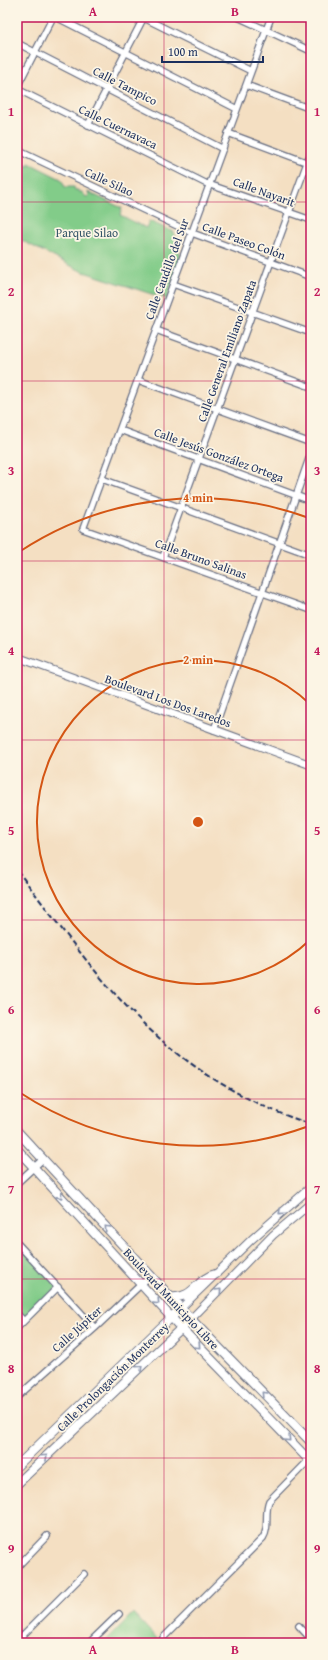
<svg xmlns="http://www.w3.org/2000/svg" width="328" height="1660" font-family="'Gentium Book Plus',serif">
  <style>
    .green { fill: #82cc89; stroke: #4e7e74 }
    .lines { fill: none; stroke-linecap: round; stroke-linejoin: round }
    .minor-casing { stroke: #676d81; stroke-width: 8 }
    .tertiary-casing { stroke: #676d81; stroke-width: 9 }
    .secondary-casing { stroke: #676d81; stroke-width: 10 }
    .minor { stroke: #fff; stroke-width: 5.5 }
    .tertiary { stroke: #fff; stroke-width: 7 }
    .secondary { stroke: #fff; stroke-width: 8 }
    .rail { stroke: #1b2f5e; stroke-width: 2; stroke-dasharray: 6 3; stroke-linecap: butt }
    .oneway { stroke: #8d97ae }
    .grid { fill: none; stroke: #c2185b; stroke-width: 1; stroke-opacity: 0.55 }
    .ring { fill: none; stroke: #d45514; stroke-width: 2 }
    .labels { text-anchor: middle; stroke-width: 3.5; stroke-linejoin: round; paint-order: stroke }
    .street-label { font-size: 12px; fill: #1b2f5e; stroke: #fcf5e5 }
    .park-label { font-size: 12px; fill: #355669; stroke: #fcf5e5 }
    .centre { fill: #d45514; stroke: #fcf5e5; stroke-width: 2 }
    .ring-label { font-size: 12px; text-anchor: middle; font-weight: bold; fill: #d45514; stroke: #fcf5e5; stroke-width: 3.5; stroke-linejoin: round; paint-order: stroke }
    .neatline { fill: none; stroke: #c2185b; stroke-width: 1.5 }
    .grid-label { font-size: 13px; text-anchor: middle; font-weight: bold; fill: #c2185b }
  </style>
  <rect width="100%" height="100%" fill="#fcf5e5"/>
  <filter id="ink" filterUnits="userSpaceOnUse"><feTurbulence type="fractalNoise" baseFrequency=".025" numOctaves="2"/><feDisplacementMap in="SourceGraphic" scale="8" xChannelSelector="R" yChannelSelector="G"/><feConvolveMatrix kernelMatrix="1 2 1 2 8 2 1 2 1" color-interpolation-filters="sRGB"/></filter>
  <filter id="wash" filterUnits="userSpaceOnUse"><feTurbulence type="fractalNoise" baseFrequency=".012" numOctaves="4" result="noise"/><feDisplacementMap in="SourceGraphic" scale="16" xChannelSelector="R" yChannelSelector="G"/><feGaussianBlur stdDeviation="0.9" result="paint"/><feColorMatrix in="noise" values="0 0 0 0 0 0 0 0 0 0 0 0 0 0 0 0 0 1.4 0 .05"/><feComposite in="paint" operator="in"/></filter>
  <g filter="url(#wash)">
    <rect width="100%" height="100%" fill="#f4dfc2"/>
    <path class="green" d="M19 160 20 163H23V165L29 166V163L61 179 65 187H74L75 190H78L79 192H82L86 197 89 196 88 192 122 208 120 215 146 228 149 221 174 232 181 257 167 299 81 271 17 238V161Z
      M17 1243 58 1287 24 1321 17 1314Z
      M133 1613 161 1643H104Z"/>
  </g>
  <g filter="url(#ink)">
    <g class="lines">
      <defs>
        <path id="minor" d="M56 17 237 109
          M142 17 251 71
          M238 17 311 51
          M271 17 83 529 311 610
          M17 43 223 149
          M246 85 311 109
          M17 87 53 17
          M17 89 205 183 311 220
          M88 125 144 17
          M228 133 311 164
          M17 150 192 233 311 277
          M173 284 311 333
          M156 330 311 387
          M138 380 311 443
          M120 430 311 501
          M102 479 311 555
          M163 557 311 152
          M214 730 311 453
          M17 1183 43 1159
          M17 1243 95 1328
          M17 1314 24 1321
          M17 1328 58 1287
          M17 1397 95 1328 151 1275
          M17 1567 47 1536
          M299 1626 311 1639
          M163 1638 263 1538C270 1527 264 1513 269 1501L309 1460
          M17 1641 84 1574
          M89 1643 119 1614"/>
        <path id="tertiary" d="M17 657 311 765
          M181 1308 252 1239 311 1187
          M191 1319 273 1235 311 1203"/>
        <path id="secondary" d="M17 1131 191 1319 311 1442
          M17 1149 181 1328 311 1462
          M171 1297C195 1299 196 1278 216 1274
          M17 1466 181 1308
          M17 1484 191 1319"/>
      </defs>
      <use href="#minor" class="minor-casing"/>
      <use href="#tertiary" class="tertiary-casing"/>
      <use href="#secondary" class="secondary-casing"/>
      <use href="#minor" class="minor"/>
      <use href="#tertiary" class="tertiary"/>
      <use href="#secondary" class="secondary"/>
      <path class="rail" d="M17 870C56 921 95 976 141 1021 187 1067 248 1105 311 1124"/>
    </g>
    <defs><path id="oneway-chevron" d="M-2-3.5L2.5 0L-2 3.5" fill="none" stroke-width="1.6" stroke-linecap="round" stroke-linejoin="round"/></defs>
    <g class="oneway">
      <use href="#oneway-chevron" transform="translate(60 1196) rotate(48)"/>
      <use href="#oneway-chevron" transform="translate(281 1212) rotate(139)"/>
      <use href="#oneway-chevron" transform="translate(107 1228) rotate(-133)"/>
      <use href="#oneway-chevron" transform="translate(219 1291) rotate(-46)"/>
      <use href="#oneway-chevron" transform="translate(157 1302) rotate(47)"/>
      <use href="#oneway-chevron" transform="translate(198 1346) rotate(46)"/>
      <use href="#oneway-chevron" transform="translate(140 1368) rotate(-43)"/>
      <use href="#oneway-chevron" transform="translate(264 1394) rotate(-134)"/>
      <use href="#oneway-chevron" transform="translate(288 1439) rotate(46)"/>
      <use href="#oneway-chevron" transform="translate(45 1457) rotate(-43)"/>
    </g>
  </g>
  <path class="grid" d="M164 17V1643M17 202H311M17 381H311M17 561H311M17 740H311M17 920H311M17 1099H311M17 1279H311M17 1458H311"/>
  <g class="ring">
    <path d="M311 939A162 162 0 1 1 311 705"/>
    <path d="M309 1126A324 324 0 0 1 19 1092M19 552A324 324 0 0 1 309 518"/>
  </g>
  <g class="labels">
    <g class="street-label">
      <text transform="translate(125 86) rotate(27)" y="4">Calle Tampico</text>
      <text transform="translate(118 127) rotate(26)" y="4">Calle Cuernavaca</text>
      <text transform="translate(109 182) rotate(25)" y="4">Calle Silao</text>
      <text transform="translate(264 192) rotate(20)" y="4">Calle Nayarit</text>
      <text transform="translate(244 241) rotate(20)" y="4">Calle Paseo Colón</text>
      <text transform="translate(167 269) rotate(-70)" y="4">Calle Caudillo del Sur</text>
      <text transform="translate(227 351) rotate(-70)" y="4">Calle General Emiliano Zapata</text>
      <text transform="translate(219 455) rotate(20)" y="4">Calle Jesús González Ortega</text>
      <text transform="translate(201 559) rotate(20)" y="4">Calle Bruno Salinas</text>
      <text transform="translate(168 701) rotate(20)" y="4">Boulevard Los Dos Laredos</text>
      <text transform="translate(171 1299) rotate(47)" y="4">Boulevard Municipio Libre</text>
      <text transform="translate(77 1329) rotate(-42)" y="4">Calle Júpiter</text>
      <text transform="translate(113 1377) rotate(-44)" y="4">Calle Prolongación Monterrey</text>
    </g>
    <g class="park-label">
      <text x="87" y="237">Parque Silao</text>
    </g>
  </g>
  <circle cx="198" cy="822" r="6" class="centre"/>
  <g class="ring-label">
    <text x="198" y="502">4 min</text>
    <text x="198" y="664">2 min</text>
  </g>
  <rect width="328" height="1660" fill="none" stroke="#fcf5e5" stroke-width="44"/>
  <path d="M162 56v6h101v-6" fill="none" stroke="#1b2f5e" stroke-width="2"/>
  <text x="168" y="56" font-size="12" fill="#1b2f5e" stroke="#fcf5e5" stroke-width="3" paint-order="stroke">100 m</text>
  <rect x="22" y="22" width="284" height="1616" class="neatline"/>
  <g class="grid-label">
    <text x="93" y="16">A</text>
    <text x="235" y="16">B</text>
    <text x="11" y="116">1</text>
    <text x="317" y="116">1</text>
    <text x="11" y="296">2</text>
    <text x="317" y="296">2</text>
    <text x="11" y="475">3</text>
    <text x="317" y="475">3</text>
    <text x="11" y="655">4</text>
    <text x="317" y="655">4</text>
    <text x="11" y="835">5</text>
    <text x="317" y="835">5</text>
    <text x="11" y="1014">6</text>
    <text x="317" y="1014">6</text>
    <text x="11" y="1194">7</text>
    <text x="317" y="1194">7</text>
    <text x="11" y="1373">8</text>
    <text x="317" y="1373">8</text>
    <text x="11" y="1553">9</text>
    <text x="317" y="1553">9</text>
    <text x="93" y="1654">A</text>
    <text x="235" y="1654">B</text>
  </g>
</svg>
